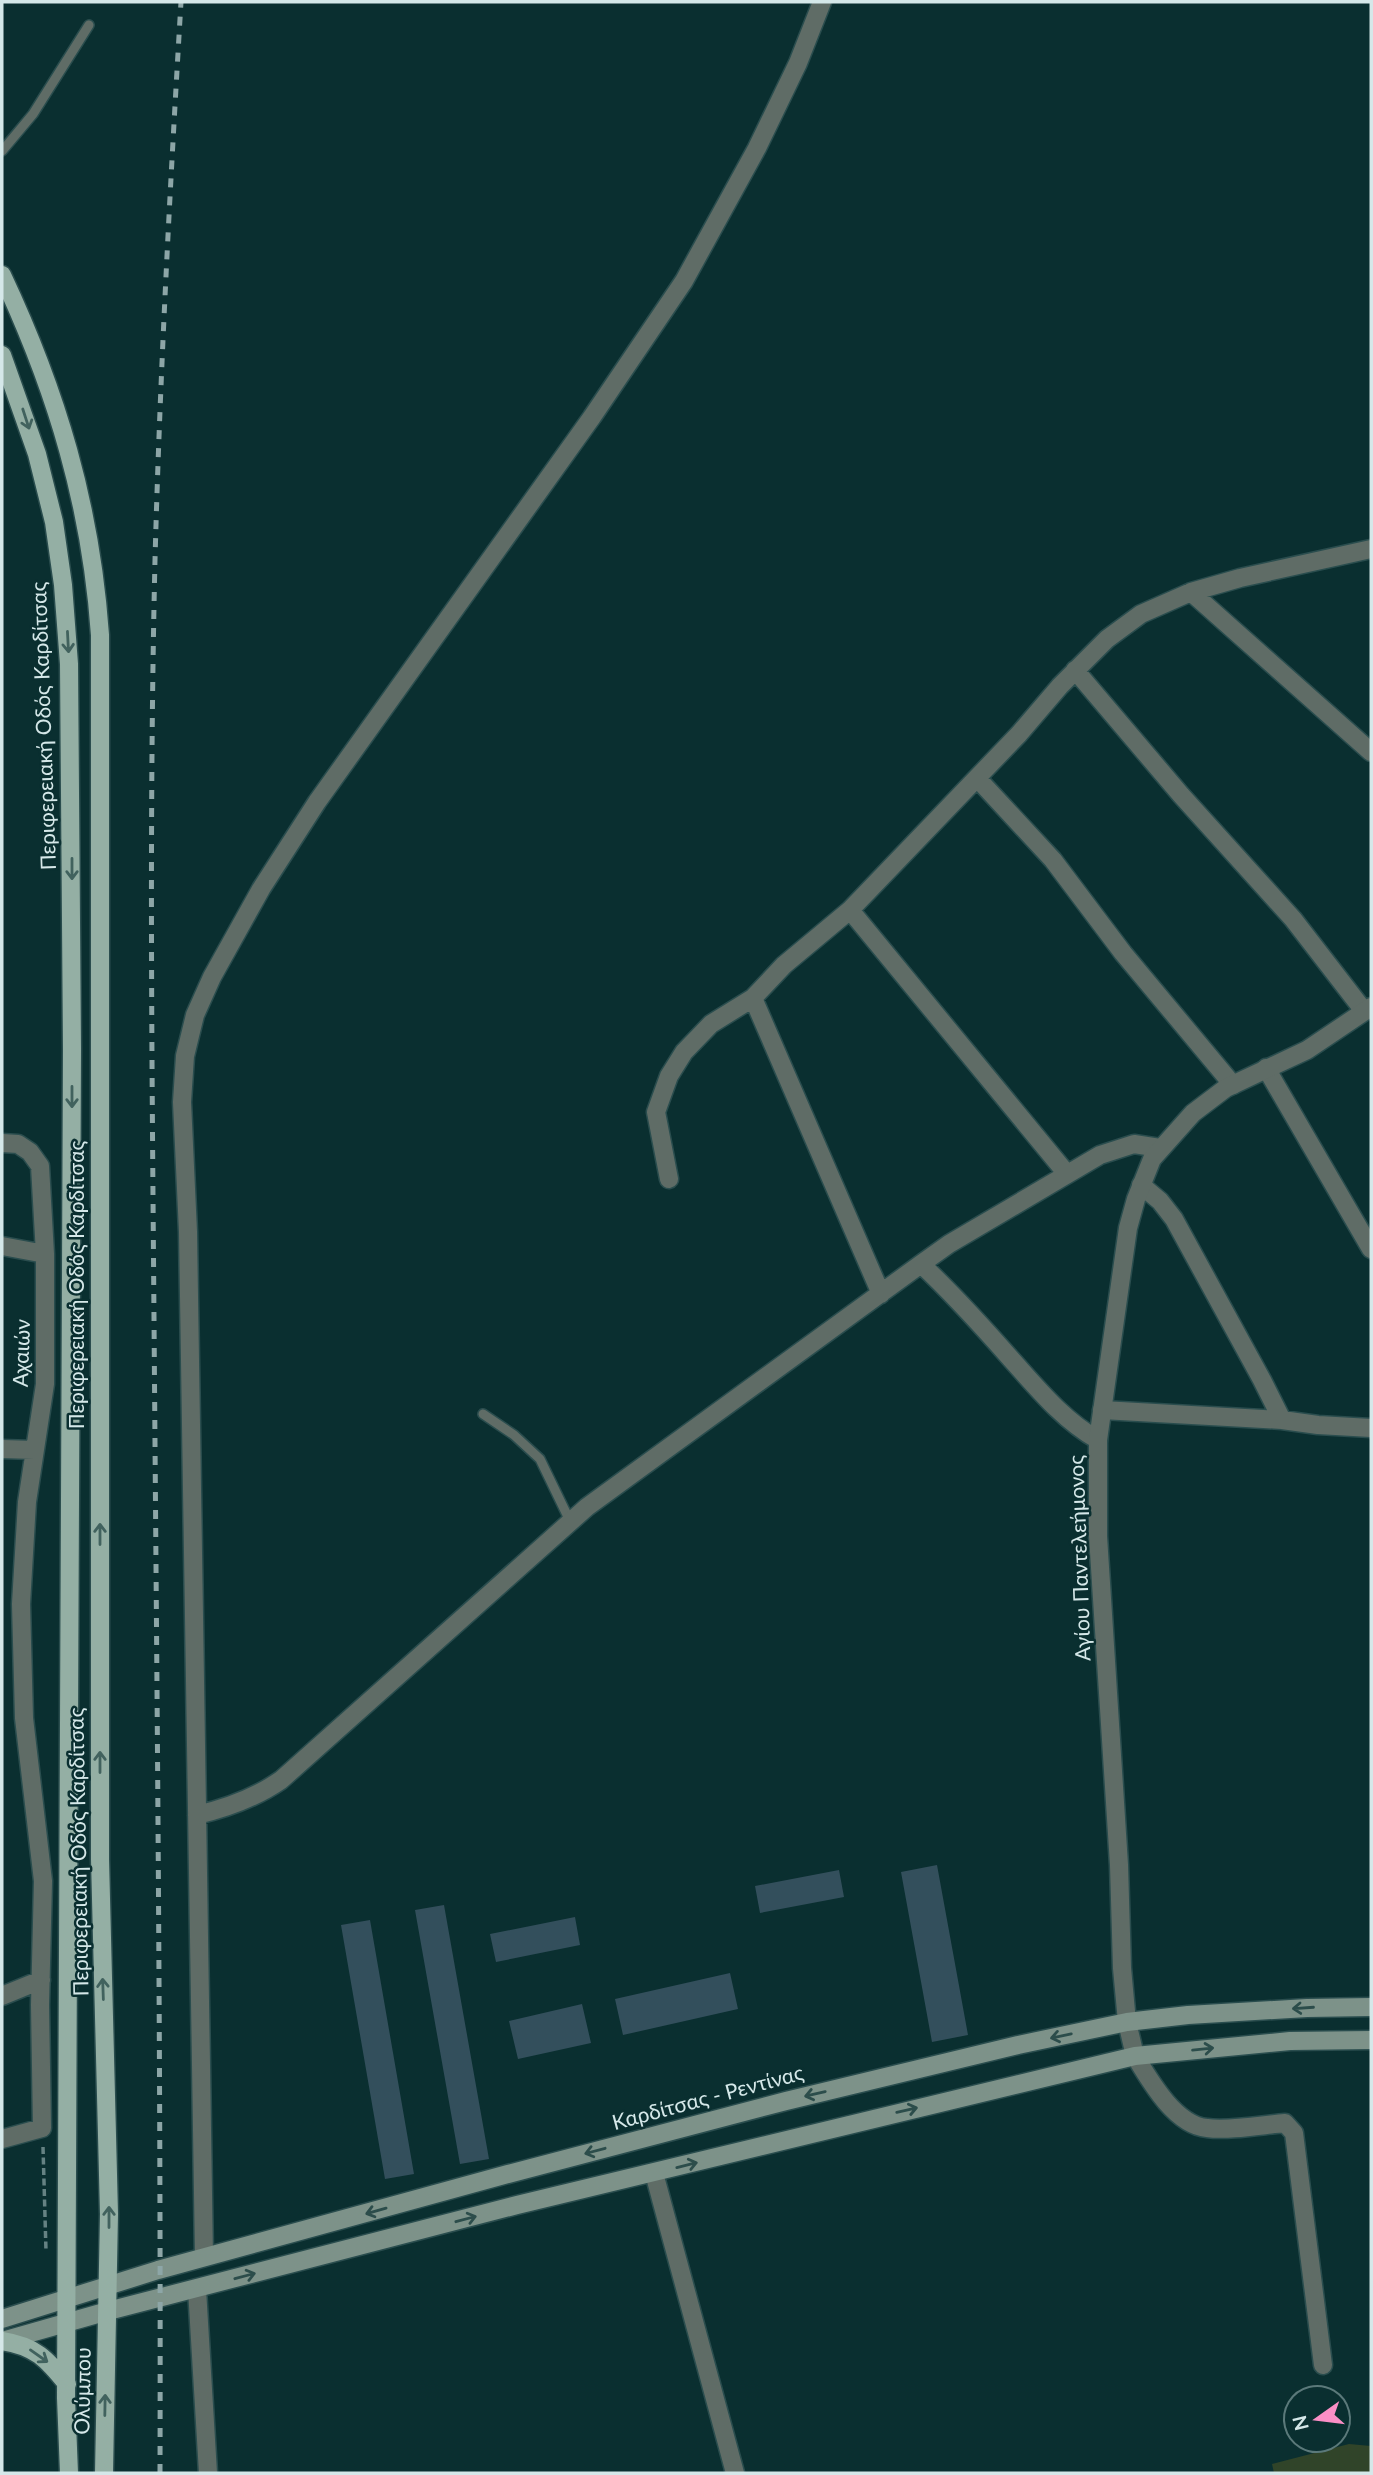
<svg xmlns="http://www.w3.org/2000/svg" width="1373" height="2475" font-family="Lato,sans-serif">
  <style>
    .green { fill: #304429 }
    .building { fill: #334f5c }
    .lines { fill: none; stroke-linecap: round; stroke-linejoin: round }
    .service-casing { stroke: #2a4d4e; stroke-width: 12 }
    .minor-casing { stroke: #2a4d4e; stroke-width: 21 }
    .tertiary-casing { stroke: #2a4d4e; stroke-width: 21 }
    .secondary-casing { stroke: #2a4d4e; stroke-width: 21 }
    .primary-casing { stroke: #2a4d4e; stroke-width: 21 }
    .path { stroke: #658283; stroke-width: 3.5; stroke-dasharray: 7 3.5; stroke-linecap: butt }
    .service { stroke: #5f6c66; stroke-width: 9 }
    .minor { stroke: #5f6c66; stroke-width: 18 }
    .tertiary { stroke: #5f6c66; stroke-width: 18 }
    .secondary { stroke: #7d9289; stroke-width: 18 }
    .primary { stroke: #94afa4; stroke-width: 18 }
    .rail { stroke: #8da6a7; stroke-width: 5; stroke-dasharray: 9 9; stroke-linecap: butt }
    .oneway { stroke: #41625e }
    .oneway2 { stroke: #2c4d4b }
    .labels { text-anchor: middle; stroke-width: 5; stroke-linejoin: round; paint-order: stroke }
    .street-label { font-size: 21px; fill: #d5e8e9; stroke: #0a2f30 }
  </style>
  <rect width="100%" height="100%" fill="#0a2f30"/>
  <path class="green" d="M1349 2444 1371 2446V2473H1274L1272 2464Z"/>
  <path class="building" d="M937 1865 968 2035 932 2042 901 1872Z
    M839 1870 844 1897 760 1913 755 1886Z
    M444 1905 489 2159 460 2164 415 1910Z
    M575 1917 580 1945 496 1962 490 1934Z
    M370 1920 414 2174 385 2179 341 1925Z
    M730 1973 738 2009 623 2035 615 1999Z
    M582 2004 591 2043 518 2059 509 2021Z"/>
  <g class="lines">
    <defs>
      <path id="service" d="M2 151 33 114 89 25
        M483 1414 514 1435 540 1459 570 1521"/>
      <path id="minor" d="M1191 592 1371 752
        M1075 670 1181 795 1293 919 1364 1011
        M977 778 1053 860 1123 953 1233 1085
        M850 910 1067 1174
        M753 998 881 1294
        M1266 1068 1371 1249
        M2 1143 18 1144 30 1152 40 1166 45 1254V1384L27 1502 21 1604 24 1718 43 1881 40 2005 42 2128 2 2139
        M669 1179 656 1112 669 1076 684 1052 711 1024 753 998 784 965 850 910 1019 734 1060 686 1107 639 1141 614 1191 592 1240 578 1371 549
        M1141 1185 1160 1201 1174 1219 1262 1380 1282 1420
        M2 1246 45 1254
        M921 1264C953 1294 982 1326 1011 1359 1038 1389 1063 1420 1098 1440
        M1102 1410 1282 1420 1318 1425 1371 1428
        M2 1449 34 1450
        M197 1815C227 1808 255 1798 281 1780L587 1507 921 1264 949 1244 1100 1155 1134 1144 1160 1148
        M2 1996 41 1980
        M1135 2056C1150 2081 1175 2125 1207 2128 1229 2131 1262 2125 1285 2123L1294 2133 1323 2365
        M654 2173 735 2473
        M204 2257 188 1232 182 1102 185 1056 195 1015 212 977 261 889 317 802 592 417 684 281 757 148 798 63 822 2
        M197 2289 208 2473"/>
      <path id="tertiary" d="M1135 2056 1127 2022 1122 1968 1119 1865 1098 1536V1440L1128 1228 1136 1199 1152 1159 1193 1113 1226 1088 1307 1050 1371 1007"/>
      <path id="secondary" d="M2 2319 158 2270 508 2174 786 2101 1018 2045 1127 2022 1188 2015 1307 2008 1371 2007
        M2 2341 108 2311 517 2205 1135 2056 1290 2041 1371 2040"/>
      <path id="primary" d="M2 275C57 392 91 506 100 635V1859L109 2214 104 2473
        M2 355 37 454 54 522 63 585 69 664 72 1050 66 2398 69 2473
        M2 2341C35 2346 47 2359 67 2384"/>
    </defs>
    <use href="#service" class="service-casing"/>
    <use href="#minor" class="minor-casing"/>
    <use href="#tertiary" class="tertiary-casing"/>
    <use href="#secondary" class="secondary-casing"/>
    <use href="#primary" class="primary-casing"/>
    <path class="path" d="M43 2147 46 2251"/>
    <use href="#service" class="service"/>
    <use href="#minor" class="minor"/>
    <use href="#tertiary" class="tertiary"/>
    <use href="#secondary" class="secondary"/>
    <use href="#primary" class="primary"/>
    <path class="rail" d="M160 2473C161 2088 157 1703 154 1318 152 1065 149 813 155 560 160 374 170 188 181 2"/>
  </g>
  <defs><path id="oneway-shaft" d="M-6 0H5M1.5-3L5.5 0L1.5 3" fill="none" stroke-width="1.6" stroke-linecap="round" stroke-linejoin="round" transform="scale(1.75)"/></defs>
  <g class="oneway">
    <use href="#oneway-shaft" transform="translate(26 419) rotate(72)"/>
    <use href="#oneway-shaft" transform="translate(68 642) rotate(87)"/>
    <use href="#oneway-shaft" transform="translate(72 869) rotate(90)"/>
    <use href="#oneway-shaft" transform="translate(72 1097) rotate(90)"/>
    <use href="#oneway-shaft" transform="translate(100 1534) rotate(-90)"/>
    <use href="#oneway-shaft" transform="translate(100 1762) rotate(-90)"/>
    <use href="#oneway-shaft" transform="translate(103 1989) rotate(-92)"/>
    <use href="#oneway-shaft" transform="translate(109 2217) rotate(-90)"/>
    <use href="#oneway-shaft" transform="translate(39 2356) rotate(35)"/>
    <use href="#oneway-shaft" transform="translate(105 2405) rotate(-89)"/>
  </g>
  <g class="oneway2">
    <use href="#oneway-shaft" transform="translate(1303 2008) rotate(176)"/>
    <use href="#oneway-shaft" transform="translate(1061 2036) rotate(168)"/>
    <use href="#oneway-shaft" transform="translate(1203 2049) rotate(-6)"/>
    <use href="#oneway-shaft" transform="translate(815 2094) rotate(167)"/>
    <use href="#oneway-shaft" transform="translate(907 2110) rotate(-13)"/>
    <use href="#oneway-shaft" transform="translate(595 2151) rotate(165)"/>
    <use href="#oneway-shaft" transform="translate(687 2165) rotate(-14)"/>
    <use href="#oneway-shaft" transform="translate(376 2211) rotate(164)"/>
    <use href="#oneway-shaft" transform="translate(466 2219) rotate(-15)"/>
    <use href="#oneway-shaft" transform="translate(245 2276) rotate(-15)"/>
  </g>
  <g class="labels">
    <g class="street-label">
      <text transform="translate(44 726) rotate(-92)" y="7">Περιφερειακή Οδός Καρδίτσας</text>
      <text transform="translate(77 1285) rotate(-90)" y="7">Περιφερειακή Οδός Καρδίτσας</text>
      <text transform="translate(22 1353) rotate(-88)" y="7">Αχαιών</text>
      <text transform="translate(1080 1558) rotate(-92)" y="7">Αγίου Παντελεήμονος</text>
      <text transform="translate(79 1852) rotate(-91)" y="7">Περιφερειακή Οδός Καρδίτσας</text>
      <text transform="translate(708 2098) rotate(-15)" y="7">Καρδίτσας - Ρεντίνας</text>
      <text transform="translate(83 2391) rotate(-89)" y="7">Ολύμπου</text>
    </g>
  </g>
  <rect width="1373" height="2475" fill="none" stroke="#d5e8e9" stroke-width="7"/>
  <g transform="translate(1317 2419) rotate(256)"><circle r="33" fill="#0a2f30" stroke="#5b797a" stroke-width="2"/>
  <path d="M0-5L12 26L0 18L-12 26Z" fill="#fb8fc6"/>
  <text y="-10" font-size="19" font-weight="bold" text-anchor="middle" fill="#d5e8e9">N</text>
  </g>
</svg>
